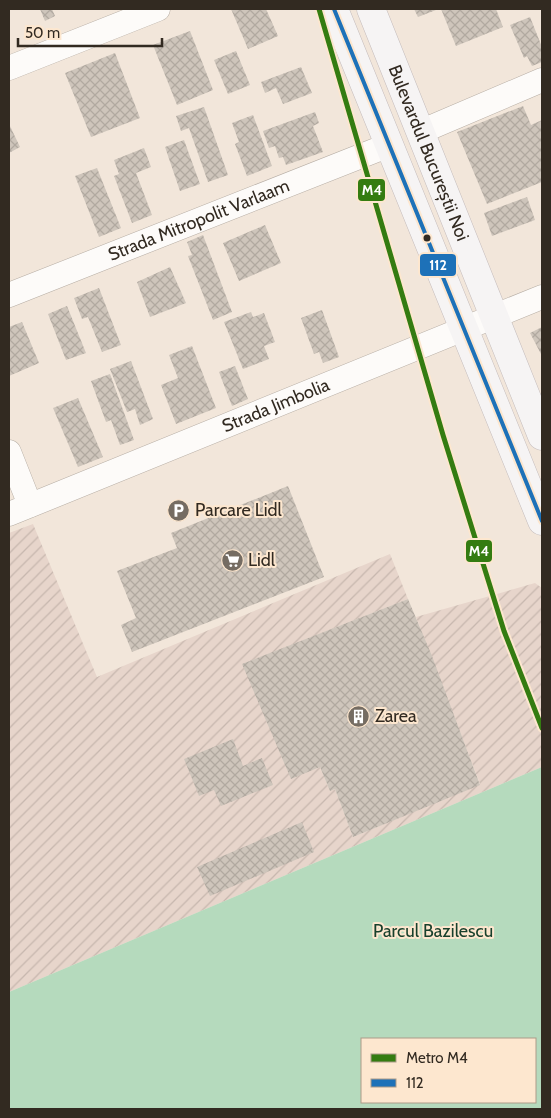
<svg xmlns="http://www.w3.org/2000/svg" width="551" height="1118" font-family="Cabin,sans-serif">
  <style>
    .industrial { fill: url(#industrial-furrows) }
    .green { fill: #b5dabd; fill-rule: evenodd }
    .building { fill: url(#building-cross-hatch) }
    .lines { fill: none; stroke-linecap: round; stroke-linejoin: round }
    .street-casing { stroke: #b6ada4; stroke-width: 25 }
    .primary-casing { stroke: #c4bcbc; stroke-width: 29 }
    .street { stroke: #fdfbf9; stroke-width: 24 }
    .primary { stroke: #f6f4f4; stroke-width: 28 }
    .bus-1-casing { stroke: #fde7cf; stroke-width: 8 }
    .bus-1 { stroke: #1d71b8; stroke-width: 4 }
    .metro-1-casing { stroke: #fde7cf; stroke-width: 9 }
    .metro-1 { stroke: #347c11; stroke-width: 5 }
    .bus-dot { fill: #322a21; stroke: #fde7cf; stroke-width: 2 }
    .labels { text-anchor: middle; stroke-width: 4; stroke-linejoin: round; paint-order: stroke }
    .street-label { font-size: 18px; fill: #322a21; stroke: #fde7cf }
    .poi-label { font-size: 18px; fill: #322a21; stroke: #fde7cf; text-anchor: start }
    .park-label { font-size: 18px; fill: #18402c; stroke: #fde7cf }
    .line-badge { stroke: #fde7cf; stroke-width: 2 }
    .badge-label { font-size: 14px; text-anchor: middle; font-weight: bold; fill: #fff }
  </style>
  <defs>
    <pattern id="industrial-furrows" width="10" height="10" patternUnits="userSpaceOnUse" patternTransform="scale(1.25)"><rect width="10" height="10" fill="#e7d5cb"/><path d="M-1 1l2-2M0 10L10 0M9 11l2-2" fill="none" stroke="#c7b7ae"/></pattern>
    <pattern id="building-cross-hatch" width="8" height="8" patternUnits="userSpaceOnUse" patternTransform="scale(1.25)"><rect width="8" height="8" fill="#cec5bb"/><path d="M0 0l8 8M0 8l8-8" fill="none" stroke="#b1a9a0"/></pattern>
  </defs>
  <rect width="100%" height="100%" fill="#f2e6da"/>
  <path class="industrial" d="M33 524 97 677 390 554 408 599 243 664 291 778 320 767 330 791 335 789 353 837 480 784 416 617 535 583 542 588V767L9 992V533Z"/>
  <path class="green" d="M542 767V1109H9V992ZM362 1039H535V1102H362Z"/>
  <path class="building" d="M40 9H52L55 16 45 21Z
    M231 9H266L278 36 248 49Z
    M414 9H435L436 10 418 17Z
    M441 9H496L503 27 456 46Z
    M530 17 542 47V62L532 66 527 56 524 58 510 25Z
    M190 31 213 90 177 105 153 45Z
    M236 51 250 85 228 94 214 60Z
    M115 53 140 118 91 137 65 73Z
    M301 67 312 93 283 104 276 88 265 93 261 82Z
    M523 106 531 125 542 120V182L487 204 457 132Z
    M204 107 228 175 208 182 189 128 181 131 176 116Z
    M315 112 319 123 313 126 323 152 286 165 283 157 279 158 275 146 269 148 263 131Z
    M253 115 272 166 247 176 235 144 239 142 232 123Z
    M9 124 20 147 9 153Z
    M184 140 200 184 180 191 165 147Z
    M144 148 151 167 136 173 152 215 132 223 114 176 119 174 114 160Z
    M97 168 121 228 99 237 75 176Z
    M527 197 535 220 492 236 484 213Z
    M265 225 281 263 239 281 223 243Z
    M203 235 232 312 213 320 188 256 192 255 187 242Z
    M170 267 186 303 150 317 137 282Z
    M99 288 121 345 102 352 88 317 82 319 74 298Z
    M67 306 86 353 66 360 48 314Z
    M322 310 339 357 323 363 319 352 314 354 301 318Z
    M251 312 253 317 264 313 275 342 264 346 269 359 243 369 224 322Z
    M22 322 39 363 9 376V327Z
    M542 327V356L530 333Z
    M192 346 216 408 176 424 161 385 178 378 169 355Z
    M131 361 153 419 140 425 135 409 127 412 110 369Z
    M235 366 248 399 232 406 219 372Z
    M110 374 134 440 120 445 111 420 106 422 91 381Z
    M78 398 103 457 78 467 53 408Z
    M288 486 324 577 132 652 121 625 136 618 117 571 177 548 171 533Z
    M408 599 432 656 480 785 353 837 335 789 330 791 320 767 291 779 242 664Z
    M233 739 243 766 262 758 273 785 221 806 214 790 199 796 184 759Z
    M302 822 314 852 210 896 197 867Z"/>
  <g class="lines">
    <defs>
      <g id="street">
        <path d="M9 68 158 9"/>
        <path d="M420 132 542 80"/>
        <path id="s1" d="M9 295 389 145"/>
        <path d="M9 452 30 505"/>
        <path id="s2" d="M9 514 542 297"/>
      </g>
      <g id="primary">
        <path d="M334 9 542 521"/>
        <path id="s3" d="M371 9 542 436"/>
      </g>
    </defs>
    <use href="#street" class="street-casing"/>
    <use href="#primary" class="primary-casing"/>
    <use href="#street" class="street"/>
    <use href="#primary" class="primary"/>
    <defs>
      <path id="bus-1" d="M334 9 542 521"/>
    </defs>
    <use href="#bus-1" class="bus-1-casing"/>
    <use href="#bus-1" class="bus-1"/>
    <defs>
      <path id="metro-1" d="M319 9 443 435 504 631 542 728"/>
    </defs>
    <use href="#metro-1" class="metro-1-casing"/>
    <use href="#metro-1" class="metro-1"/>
  </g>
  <defs>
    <symbol id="parking-disc" viewBox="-11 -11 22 22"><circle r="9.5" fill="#756c62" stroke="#fde7cf"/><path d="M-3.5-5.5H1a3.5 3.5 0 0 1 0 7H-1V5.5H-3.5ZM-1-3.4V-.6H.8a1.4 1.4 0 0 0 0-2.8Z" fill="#fff"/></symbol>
    <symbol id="supermarket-disc" viewBox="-11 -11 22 22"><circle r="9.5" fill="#756c62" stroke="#fde7cf"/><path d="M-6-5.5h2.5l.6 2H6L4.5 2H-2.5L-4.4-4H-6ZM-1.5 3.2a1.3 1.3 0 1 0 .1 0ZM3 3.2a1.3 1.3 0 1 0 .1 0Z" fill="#fff"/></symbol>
    <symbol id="building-disc" viewBox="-11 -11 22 22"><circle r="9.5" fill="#756c62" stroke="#fde7cf"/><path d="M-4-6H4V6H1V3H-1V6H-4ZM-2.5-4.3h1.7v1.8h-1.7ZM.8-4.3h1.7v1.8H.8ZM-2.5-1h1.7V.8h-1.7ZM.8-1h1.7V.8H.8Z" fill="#fff"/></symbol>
  </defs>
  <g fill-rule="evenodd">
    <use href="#parking-disc" x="166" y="498" width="25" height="25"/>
    <use href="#supermarket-disc" x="220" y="548" width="25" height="25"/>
    <use href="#building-disc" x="346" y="704" width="25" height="25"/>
  </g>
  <circle class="bus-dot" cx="427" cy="238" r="4.5"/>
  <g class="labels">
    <g class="street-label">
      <text dy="6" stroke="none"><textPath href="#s3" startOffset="155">Bulevardul Bucureștii Noi</textPath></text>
      <text dy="6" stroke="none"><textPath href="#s1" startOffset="204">Strada Mitropolit Varlaam</textPath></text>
      <text dy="6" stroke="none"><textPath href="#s2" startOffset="288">Strada Jimbolia</textPath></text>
    </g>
    <g class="poi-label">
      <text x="195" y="516">Parcare Lidl</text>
      <text x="248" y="566">Lidl</text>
      <text x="375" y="722">Zarea</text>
    </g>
    <g class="park-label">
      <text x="433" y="937">Parcul Bazilescu</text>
    </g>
  </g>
  <g class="line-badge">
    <rect x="357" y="178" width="29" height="24" rx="5" fill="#347c11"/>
    <rect x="419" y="253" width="38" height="24" rx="5" fill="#1d71b8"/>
    <rect x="465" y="539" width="28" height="24" rx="5" fill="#347c11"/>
  </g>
  <g class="badge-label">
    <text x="372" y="195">M4</text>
    <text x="438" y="270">112</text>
    <text x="479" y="556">M4</text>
  </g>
  <rect width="551" height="1118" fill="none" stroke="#322a21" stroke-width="20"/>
  <rect x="361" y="1038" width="175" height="65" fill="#fde7cf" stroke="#ac9b89"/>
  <rect x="371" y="1054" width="25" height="8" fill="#347c11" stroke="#ac9b89"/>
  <text x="406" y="1063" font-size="15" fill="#322a21">Metro M4</text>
  <rect x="371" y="1079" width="25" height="8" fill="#1d71b8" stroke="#ac9b89"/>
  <text x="406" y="1088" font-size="15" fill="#322a21">112</text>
  <path d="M18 38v8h144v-8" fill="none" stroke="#322a21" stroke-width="2.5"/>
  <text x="25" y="38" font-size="15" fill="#322a21" stroke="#fde7cf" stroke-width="4" paint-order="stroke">50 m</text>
</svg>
